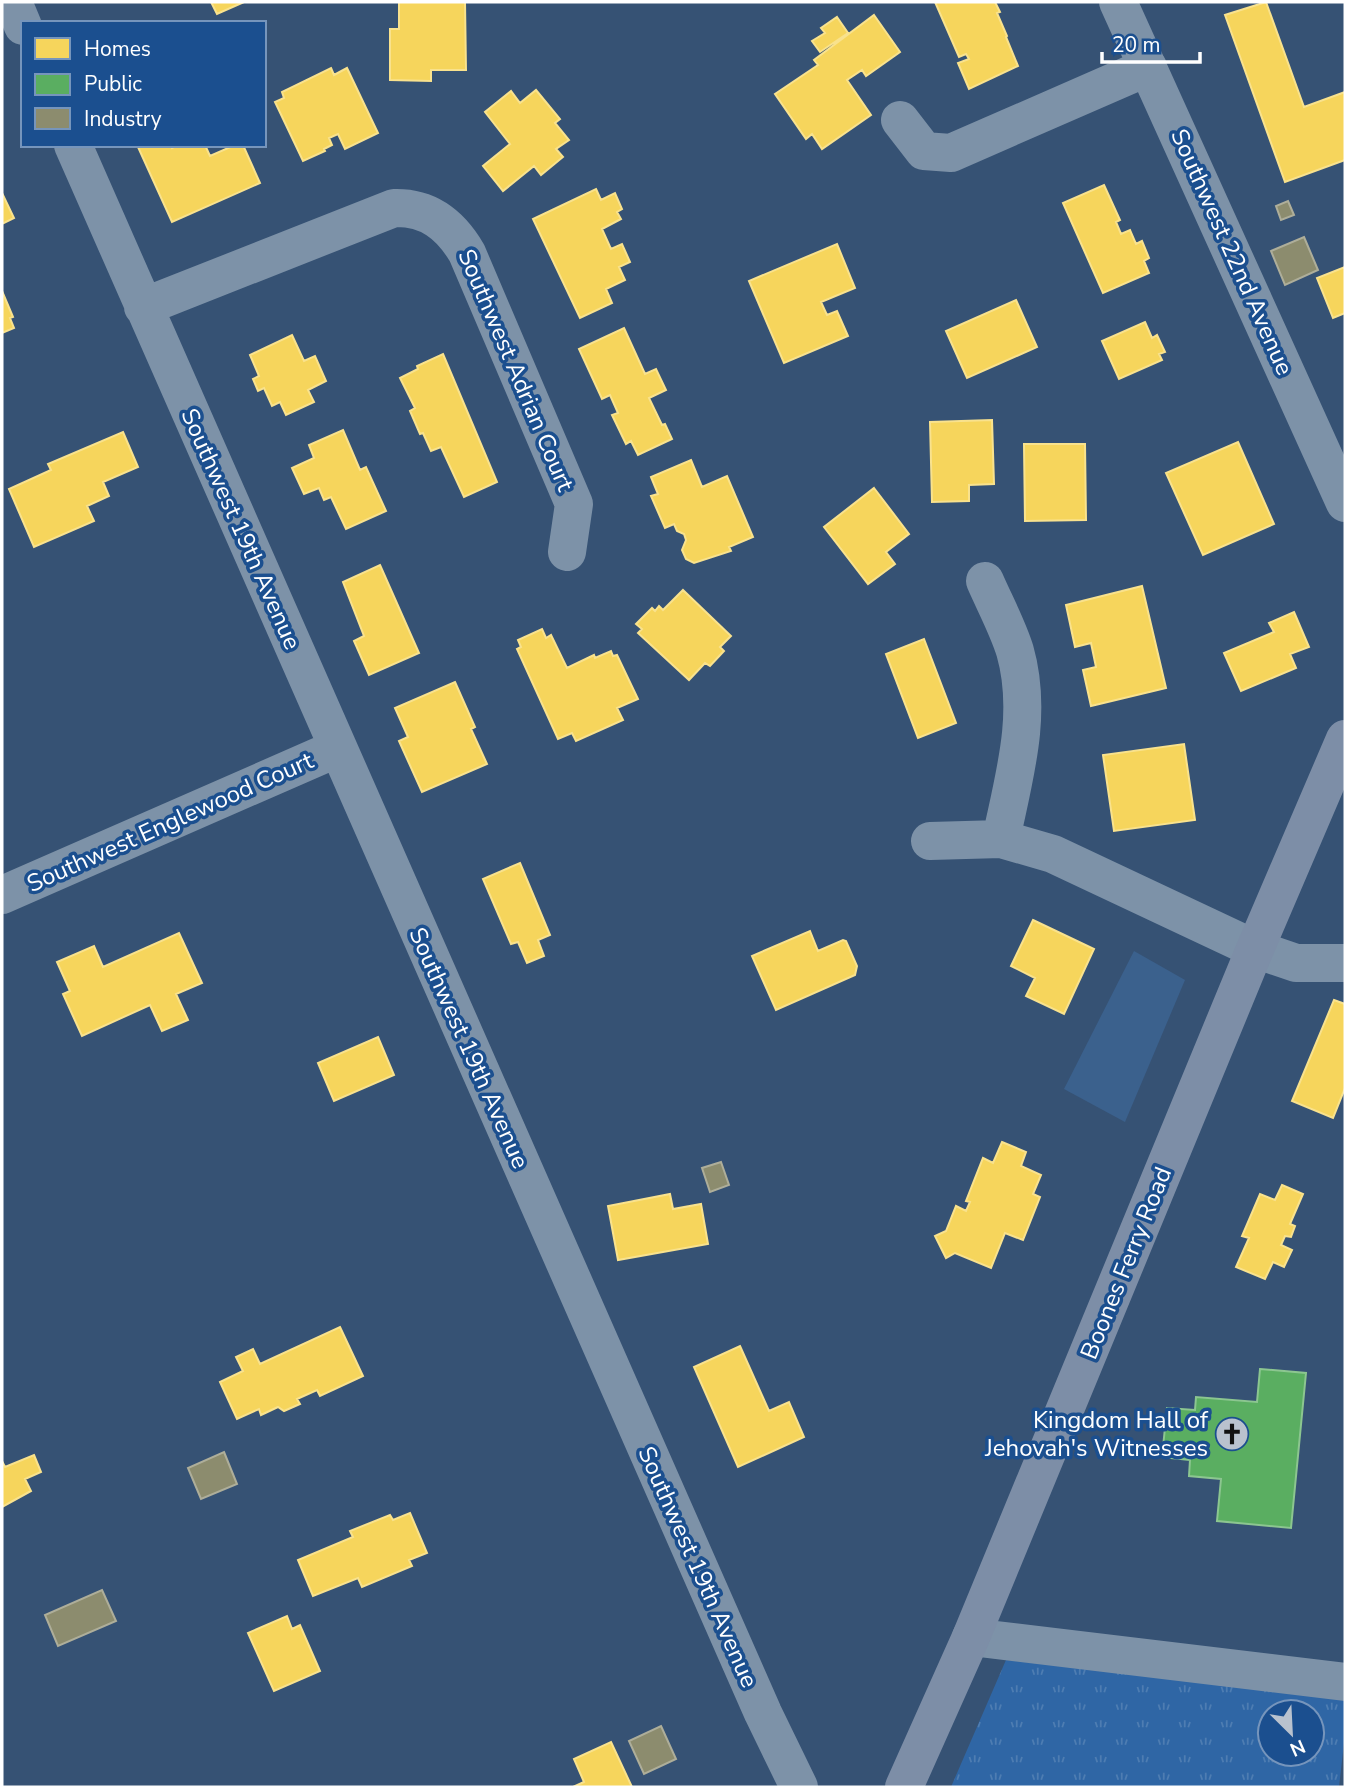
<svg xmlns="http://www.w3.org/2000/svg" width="1347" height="1789" font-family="'Nunito Sans',sans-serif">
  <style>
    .grass { fill: url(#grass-tufts); fill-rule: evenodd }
    .water { fill: #3b618d }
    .homes { fill: #f6d55c; stroke: #f9e28d; stroke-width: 2 }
    .public { fill: #5aae61; stroke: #8cc690; stroke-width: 2 }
    .industry { fill: #8c8c6e; stroke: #aeae9a; stroke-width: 2 }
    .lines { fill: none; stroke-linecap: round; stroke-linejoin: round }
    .minor { stroke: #7d92a8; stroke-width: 38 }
    .major { stroke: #7d8ea7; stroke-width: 38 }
    .labels { text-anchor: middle; stroke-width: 7; stroke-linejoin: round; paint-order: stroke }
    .street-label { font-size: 24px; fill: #fff; stroke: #1b4f8f }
    .poi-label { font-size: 24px; fill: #fff; stroke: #1b4f8f; text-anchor: end }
  </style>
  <defs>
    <pattern id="grass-tufts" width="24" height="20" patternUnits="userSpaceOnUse" patternTransform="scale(1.75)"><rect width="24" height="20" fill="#2f66a5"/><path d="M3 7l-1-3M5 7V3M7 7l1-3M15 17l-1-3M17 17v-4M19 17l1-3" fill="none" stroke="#4e7db2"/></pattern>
  </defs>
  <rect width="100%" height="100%" fill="#365274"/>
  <path class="grass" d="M1006 1660 1345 1697V1734L1339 1787H951ZM1270 1712H1312V1754H1270Z"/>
  <path class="water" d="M1134 951 1185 980 1125 1122 1064 1089Z"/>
  <path class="homes" d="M211 2H244L217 14Z
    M399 2H465L466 70H431V81L390 80V29H399Z
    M935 2H995L1000 12 997 13 1007 36 1006 37 1018 66 969 89 958 63 969 59 966 54 959 57Z
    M1266 2 1304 107 1345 92V160L1285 182 1225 15Z
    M874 15 900 52 866 76 862 70 847 80 871 115 822 149 812 134 806 139 775 94 818 65 814 60Z
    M837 17 848 33 820 52 812 41 825 33 821 28Z
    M331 68 334 75 347 68 378 133 345 149 338 134 329 138 332 145 324 149 325 151 303 161 275 102 284 98 282 92Z
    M536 90 560 119 555 123 569 140 556 149 563 157 541 175 534 166 503 191 483 166 510 144 485 112 511 91 520 103Z
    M143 145H170L172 148 179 145H205L210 156 235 145H243L260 183 172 222 138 147Z
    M1104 185 1120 220 1116 222 1121 234 1130 230 1136 244 1142 241 1149 258 1144 261 1149 273 1103 293 1063 203Z
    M596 189 601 200 615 193 622 209 617 212 621 219 602 229 611 249 622 244 630 262 619 267 625 280 606 289 612 303 580 318 533 219Z
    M2 193 14 218 2 224Z
    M837 244 855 288 821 302 827 315 837 311 848 336 784 363 749 281Z
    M1345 267V313L1333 318 1317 278Z
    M2 291 13 317 10 318 14 328 2 333Z
    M1016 300 1037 347 967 378 946 331Z
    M1145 322 1152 338 1157 335 1165 352 1159 354 1162 360 1119 379 1102 341Z
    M624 328 645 374 656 369 666 390 649 398 662 425 665 424 672 439 638 455 631 441 626 444 612 415 618 413 610 395 602 399 579 349Z
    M292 335 304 361 315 356 326 381 308 390 314 402 286 415 280 402 272 406 264 388 258 391 253 379 259 376 250 355Z
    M443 354 497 482 464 497 441 447 431 451 423 433 420 434 410 411 415 408 400 378 418 369 417 366Z
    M992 420 994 484 969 485V501L932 502 930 422Z
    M343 430 360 470 366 467 386 511 346 529 331 497 324 500 319 488 304 494 292 468 314 458 309 445Z
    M123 432 138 467 103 482 109 496 87 506 94 521 34 547 9 489 51 470 48 464Z
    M1238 442 1274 524 1203 555 1166 473Z
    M1024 444H1085L1086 520 1025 521Z
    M691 460 702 487 727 476 753 537 729 547 731 551 694 563 686 559 682 550 686 540 684 534 677 531 674 524 665 528 651 496 658 494 651 477Z
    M874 488 909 534 886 552 895 564 868 584 824 527Z
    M380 565 419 653 369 675 354 641 364 636 343 582Z
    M1142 586 1166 688 1091 706 1083 670 1096 667 1091 643 1075 647 1066 605Z
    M683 590 731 636 720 647 724 651 710 666 705 663 689 680 638 633 642 629 636 624 652 608 655 611 659 606 663 610Z
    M1294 612 1309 647 1290 654 1296 668 1241 691 1224 653 1274 632 1269 623Z
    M542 629 546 638 551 635 567 668 594 655 595 658 611 651 613 656 617 655 638 699 617 708 623 720 576 741 572 733 558 739 517 649 521 647 518 640Z
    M924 639 956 723 918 738 886 654Z
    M455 682 475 727 471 729 487 764 422 792 399 741 408 737 395 708Z
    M1184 744 1195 820 1114 831 1103 755Z
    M520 863 550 935 538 940 544 956 527 963 518 942 511 944 483 879Z
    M1033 920 1094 949 1064 1014 1026 996 1035 978 1011 966Z
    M810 931 818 951 843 940 846 941 857 966 855 975 776 1010 752 956Z
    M179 933 202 983 176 994 188 1020 162 1031 150 1005 82 1036 63 994 70 991 57 962 94 946 103 967Z
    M1334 1000 1345 1004V1088L1333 1118 1292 1101Z
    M378 1037 394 1075 334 1101 318 1063Z
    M1002 1142 1026 1152 1021 1166 1041 1175 1033 1194 1040 1197 1023 1240 1005 1233 991 1268 955 1253 946 1258 935 1236 946 1231 956 1206 966 1211 970 1202 966 1201 983 1158 993 1163Z
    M1282 1185 1303 1194 1290 1224 1295 1226 1291 1237 1285 1236 1281 1245 1292 1250 1284 1267 1273 1262 1265 1279 1236 1267 1249 1238 1242 1236 1260 1194 1275 1200Z
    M670 1194 673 1209 701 1204 708 1244 618 1260 608 1206Z
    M340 1327 363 1376 320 1396 317 1390 297 1399 300 1404 284 1411 278 1407 261 1415 259 1409 237 1419 220 1382 243 1371 236 1357 253 1349 260 1364Z
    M740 1346 769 1411 789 1402 804 1437 738 1467 694 1367Z
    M34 1455 41 1472 25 1479 31 1491 2 1507V1461L5 1467Z
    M410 1513 427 1553 409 1560 412 1566 362 1587 358 1578 313 1596 298 1560 353 1537 350 1531 390 1515 393 1520Z
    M287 1616 292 1629 300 1625 320 1671 274 1691 248 1633Z
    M611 1742 632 1787H573L584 1782 574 1759Z"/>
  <path class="public" d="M1260 1369 1306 1373 1291 1528 1217 1521 1221 1479 1189 1476 1190 1460 1162 1457 1167 1408 1195 1410 1196 1397 1257 1402Z"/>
  <path class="industry" d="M1288 201 1294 215 1281 220 1276 206Z
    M1304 237 1318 270 1285 285 1271 251Z
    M721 1162 729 1185 710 1192 702 1168Z
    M224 1452 237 1484 201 1499 188 1468Z
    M102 1590 116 1621 58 1646 45 1615Z
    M661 1726 676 1759 644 1774 629 1741Z"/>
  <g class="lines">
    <path class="minor" d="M13 2 23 26
      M1118 2 1345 503
      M900 120 924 151 951 153 1148 67
      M73 145 763 1713 799 1787
      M143 307 394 208C428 207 450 224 467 253L574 504 567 552
      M985 581C995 604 1008 628 1015 651 1033 714 1014 777 1001 839
      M930 841 1001 839 1053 854 1255 949 1296 963H1345
      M2 895 338 748
      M971 1637 1345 1682"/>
    <path class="major" d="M904 1787 971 1637 1255 949 1345 739"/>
  </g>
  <defs>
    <symbol id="church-disc" viewBox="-11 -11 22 22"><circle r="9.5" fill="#b9c2ce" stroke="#1b4f8f"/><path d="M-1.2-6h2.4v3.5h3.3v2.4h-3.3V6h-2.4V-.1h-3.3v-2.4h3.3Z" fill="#111"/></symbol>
  </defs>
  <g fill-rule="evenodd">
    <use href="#church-disc" x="1213" y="1415" width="38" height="38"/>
  </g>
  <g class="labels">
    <g class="street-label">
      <text transform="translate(1232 252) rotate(66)" y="8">Southwest 22nd Avenue</text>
      <text transform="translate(516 370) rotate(67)" y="8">Southwest Adrian Court</text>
      <text transform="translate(241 529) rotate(66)" y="8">Southwest 19th Avenue</text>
      <text transform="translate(170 822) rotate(-24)" y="8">Southwest Englewood Court</text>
      <text transform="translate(469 1048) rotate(66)" y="8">Southwest 19th Avenue</text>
      <text transform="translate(1126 1263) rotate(-68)" y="8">Boones Ferry Road</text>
      <text transform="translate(698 1567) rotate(66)" y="8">Southwest 19th Avenue</text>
    </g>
    <g class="poi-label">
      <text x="1208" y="1428">Kingdom Hall of<tspan x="1208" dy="28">Jehovah's Witnesses</tspan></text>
    </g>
  </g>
  <rect width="1347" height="1789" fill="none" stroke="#ffffff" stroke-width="7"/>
  <rect x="21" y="21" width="245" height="126" fill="#1b4f8f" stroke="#7695bc" stroke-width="2"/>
  <rect x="35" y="38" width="35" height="21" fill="#f6d55c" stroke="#7695bc" stroke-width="2"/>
  <text x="84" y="56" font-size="21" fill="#ffffff">Homes</text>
  <rect x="35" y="74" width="35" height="21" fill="#5aae61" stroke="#7695bc" stroke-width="2"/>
  <text x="84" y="91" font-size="21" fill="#ffffff">Public</text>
  <rect x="35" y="108" width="35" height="21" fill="#8c8c6e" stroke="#7695bc" stroke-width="2"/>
  <text x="84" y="126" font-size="21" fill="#ffffff">Industry</text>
  <g transform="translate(1291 1733) rotate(156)"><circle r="33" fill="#1b4f8f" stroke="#7695bc" stroke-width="2"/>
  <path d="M0-5L12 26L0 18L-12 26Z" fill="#b9c2ce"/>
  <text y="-10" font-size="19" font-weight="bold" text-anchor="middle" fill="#ffffff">N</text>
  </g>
  <path d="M1102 52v10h98v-10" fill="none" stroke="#ffffff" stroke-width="3.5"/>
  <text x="1112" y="52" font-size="21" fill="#ffffff" stroke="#1b4f8f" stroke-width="5" paint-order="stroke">20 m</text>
</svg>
